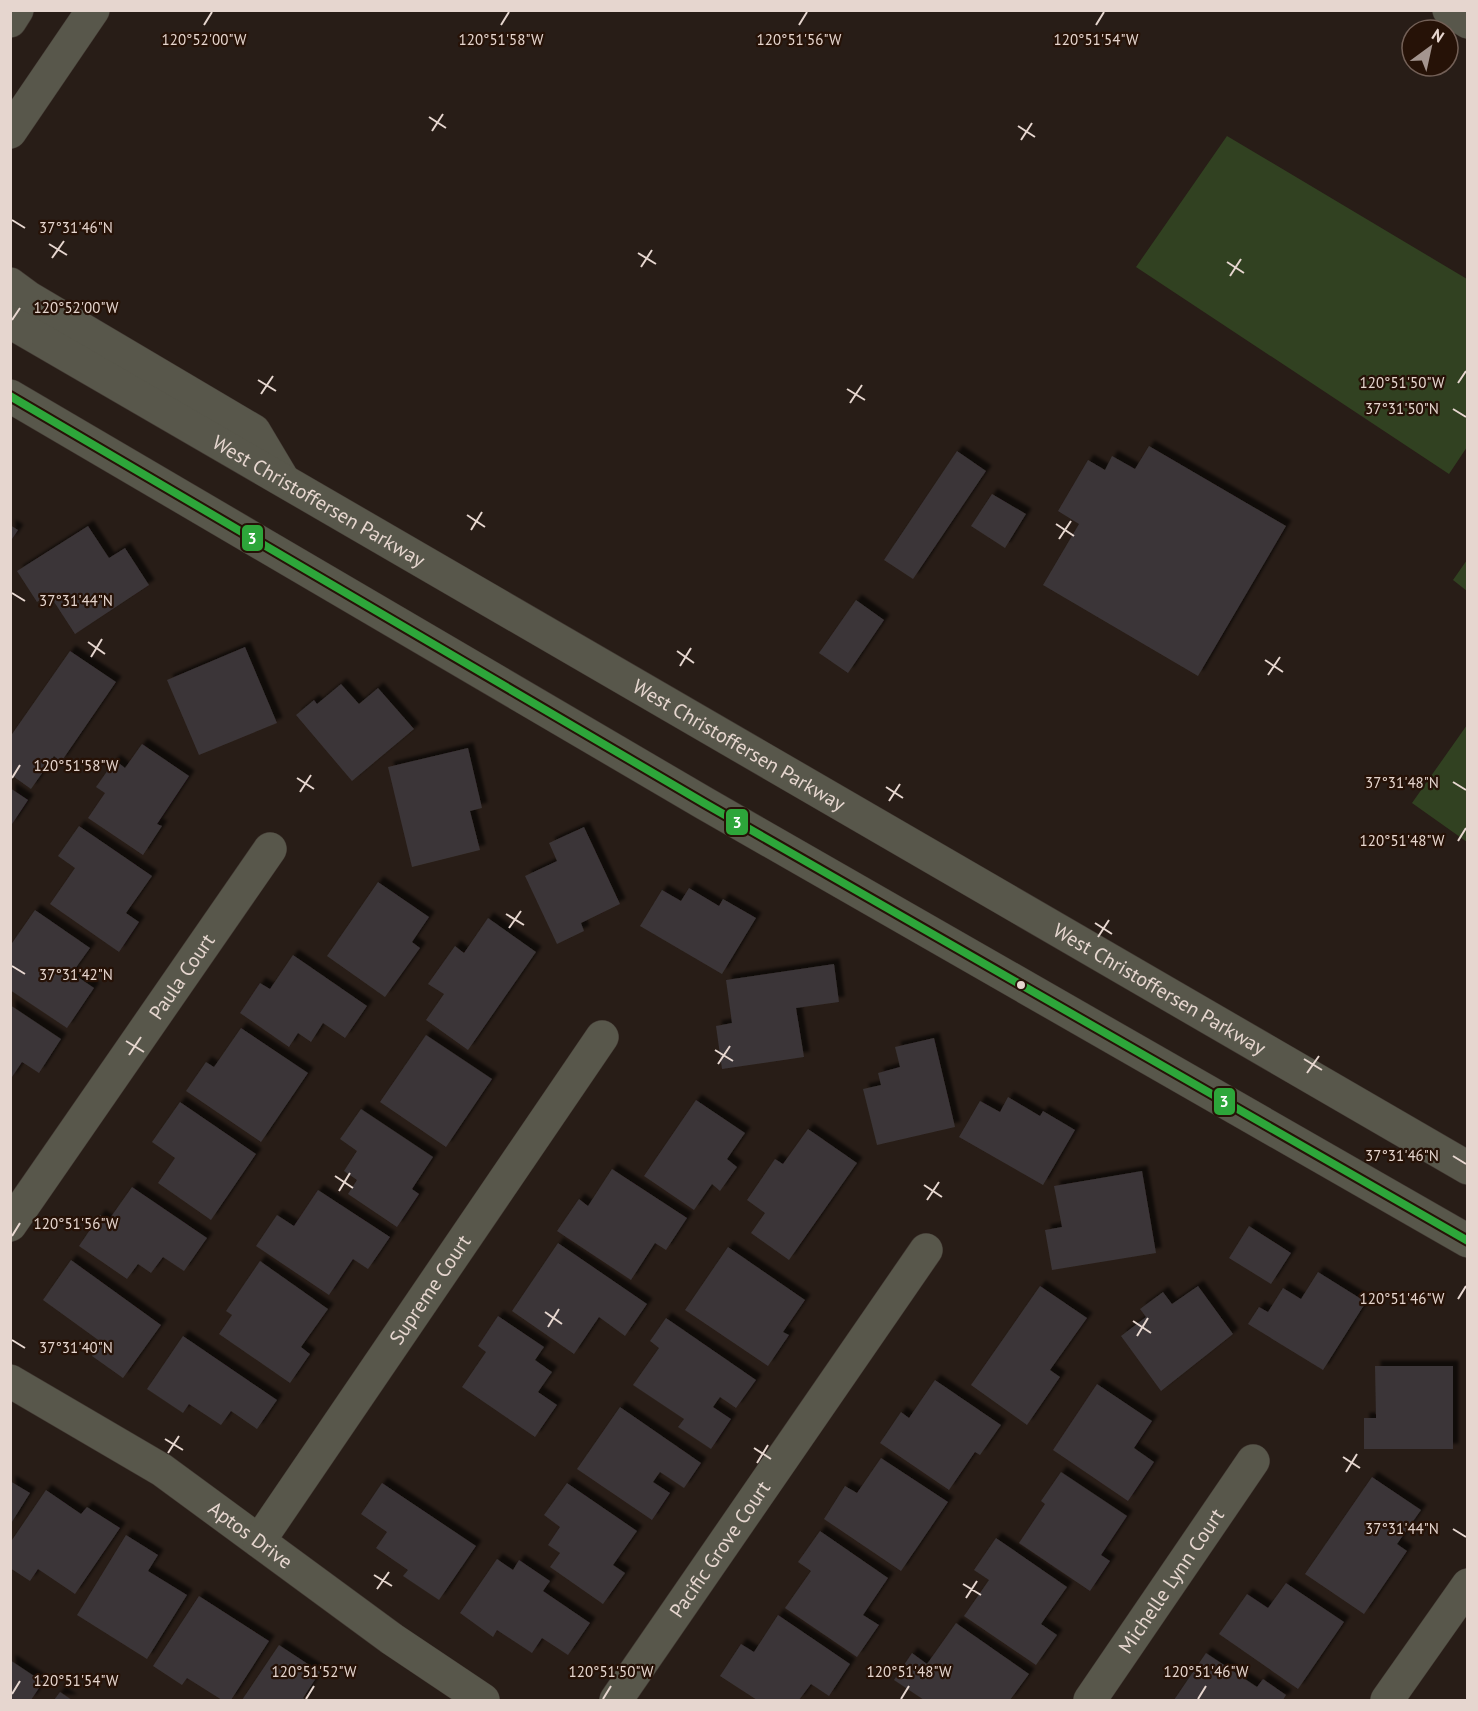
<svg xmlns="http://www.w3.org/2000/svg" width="1478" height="1711" font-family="'PT Sans',sans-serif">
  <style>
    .green { fill: #314121 }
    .building { fill: #3b3537; filter: url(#shadow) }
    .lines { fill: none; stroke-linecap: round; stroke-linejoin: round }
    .minor-casing { stroke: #413832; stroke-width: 34 }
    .minor { stroke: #58574b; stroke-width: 33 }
    .bus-1-casing { stroke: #261207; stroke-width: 12 }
    .bus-1 { stroke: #2da63a; stroke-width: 8 }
    .ticks { fill: none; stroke: #e6d6cf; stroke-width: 2 }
    .bus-dot { fill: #e6d6cf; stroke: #261207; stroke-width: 2 }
    .labels { text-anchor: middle; stroke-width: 4.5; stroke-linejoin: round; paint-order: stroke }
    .street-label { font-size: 20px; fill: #e6d6cf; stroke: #261207 }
    .ticks-label { font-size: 15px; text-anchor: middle; fill: #e6d6cf; stroke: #261207; stroke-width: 4.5; stroke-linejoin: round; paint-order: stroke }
    .line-badge { stroke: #261207; stroke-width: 2 }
    .badge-label { font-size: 16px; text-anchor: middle; font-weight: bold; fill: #fff }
  </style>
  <defs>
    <filter id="shadow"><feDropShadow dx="5.5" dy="-5.5" stdDeviation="1.5" flood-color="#0009"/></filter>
  </defs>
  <rect width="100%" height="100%" fill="#281d17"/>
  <path class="green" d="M1227 136 1467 279V447L1449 474 1136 267Z
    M1467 560V591L1453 580Z
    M1467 725V842L1412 803Z"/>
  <path class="building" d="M1149 446 1286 526 1198 676 1043 585 1079 524 1058 511 1088 460 1105 470 1112 456 1135 469Z
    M957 451 986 471 913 579 884 560Z
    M992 494 1026 514 1005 548 971 526Z
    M10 525 18 530 10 542Z
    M88 526 109 558 125 548 149 585 75 634 49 594 37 602 17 571Z
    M856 600 884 620 848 673 819 653Z
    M245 647 277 723 199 755 167 680Z
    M70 651 116 682 61 762 54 756 31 789 10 774V737Z
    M341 684 359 704 378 688 414 729 352 781 296 715 314 700 317 704Z
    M142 744 189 776 157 824 162 826 143 855 88 818 105 793 96 787 115 760 125 768Z
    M468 748 482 808 470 811 480 850 412 867 388 767Z
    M10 788 28 800 10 827Z
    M79 826 152 876 126 913 139 922 119 952 50 904 75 868 58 856Z
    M584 827 620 904 581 923 584 931 557 944 525 876 557 861 549 843Z
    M378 882 429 917 412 942 420 948 385 997 327 956Z
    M689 888 719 906 723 899 756 918 722 974 640 926 662 890 681 901Z
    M35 910 90 948 72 973 94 988 67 1028 10 990V946Z
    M488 918 536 952 468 1050 426 1020 444 994 428 984 455 946 464 953Z
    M293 955 367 1006 345 1038 323 1023 311 1042 298 1033 289 1047 240 1013 260 983 270 989Z
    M834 964 839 1002 796 1008 804 1057 722 1069 716 1026 732 1023 726 980Z
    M10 1005 61 1039 39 1073 22 1062 10 1080Z
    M241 1028 308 1073 261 1142 186 1091 206 1062 214 1067Z
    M426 1035 492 1079 446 1147 380 1102Z
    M934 1038 955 1127 877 1145 863 1089 881 1085 878 1073 900 1067 895 1047Z
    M1008 1097 1040 1116 1043 1111 1075 1130 1043 1185 959 1137 980 1101 1000 1112Z
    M696 1100 745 1133 727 1159 737 1167 720 1191 712 1184 694 1210 644 1176Z
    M180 1102 256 1154 211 1220 158 1183 175 1158 152 1142Z
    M361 1109 433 1157 412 1189 419 1194 397 1227 348 1194 357 1180 344 1171 357 1151 340 1139Z
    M808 1129 857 1163 789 1260 751 1233 765 1213 747 1200 775 1159 783 1164Z
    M612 1169 687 1218 666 1250 655 1243 631 1280 557 1231 579 1199 588 1206Z
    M1142 1171 1156 1253 1052 1270 1045 1230 1062 1227 1054 1186Z
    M132 1187 207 1238 184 1271 163 1257 151 1273 138 1264 127 1279 79 1246 100 1215 108 1221Z
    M318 1190 390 1237 368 1269 353 1259 329 1295 256 1246 277 1215 294 1226Z
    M1249 1226 1291 1253 1271 1284 1229 1258Z
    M558 1243 647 1304 625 1336 599 1317 574 1354 512 1311Z
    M728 1247 805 1300 783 1332 789 1335 768 1366 685 1310Z
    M71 1260 161 1325 123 1378 92 1356 101 1342 43 1300Z
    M260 1261 328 1309 301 1347 310 1354 290 1383 219 1334 232 1315 226 1311Z
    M1318 1272 1366 1302 1323 1370 1248 1324 1259 1307 1268 1312 1283 1288 1301 1299Z
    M1040 1286 1087 1318 1050 1370 1060 1377 1027 1425 971 1385Z
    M1198 1286 1233 1334 1161 1391 1121 1336 1146 1317 1140 1309 1163 1292 1172 1304Z
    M498 1316 544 1347 535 1360 552 1372 538 1392 557 1405 535 1437 462 1387 486 1352 478 1346Z
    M666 1318 756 1380 736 1408 720 1397 713 1407 731 1419 711 1449 678 1427 684 1419 633 1385 659 1348 650 1341Z
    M183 1336 277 1400 257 1429 231 1411 221 1425 189 1404 183 1413 147 1389Z
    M1375 1366H1453V1449H1364V1418H1376Z
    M935 1380 1001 1425 980 1455 975 1452 949 1490 880 1443 901 1412 909 1418Z
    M1097 1384 1152 1421 1134 1448 1154 1462 1128 1501 1053 1450Z
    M620 1407 701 1463 684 1488 660 1472 653 1482 670 1493 652 1520 577 1469Z
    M881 1458 948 1502 901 1571 824 1519 845 1486 857 1493Z
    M1061 1472 1127 1516 1101 1555 1110 1561 1090 1591 1019 1543 1045 1504 1041 1501Z
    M1372 1477 1421 1510 1397 1544 1407 1551 1364 1614 1305 1574Z
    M10 1481 30 1493 10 1525Z
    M382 1483 476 1546 439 1600 403 1576 408 1570 376 1548 387 1532 361 1514Z
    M567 1483 637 1531 613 1565 625 1573 603 1604 550 1567 560 1553 548 1545 560 1527 544 1515Z
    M46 1490 81 1514 87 1507 120 1528 75 1594 38 1569 30 1581 10 1568V1543Z
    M820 1531 888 1578 863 1615 879 1625 857 1657 785 1608 811 1571 798 1562Z
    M126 1535 158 1555 148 1571 187 1595 147 1659 77 1615Z
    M996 1538 1067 1587 1041 1624 1057 1635 1036 1665 964 1616 989 1580 974 1570Z
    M497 1559 513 1570 519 1560 550 1581 543 1591 590 1623 568 1655 542 1638 532 1653 497 1630 493 1637 460 1613Z
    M1286 1583 1344 1622 1298 1689 1219 1634 1247 1594 1268 1608Z
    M199 1596 269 1641 231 1700H222L187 1678 182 1685 153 1666Z
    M778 1615 850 1664 829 1696 811 1684 799 1700H757L720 1676 741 1644 754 1652Z
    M956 1623 1029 1674 1010 1700H924L894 1680 912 1653 927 1664Z
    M279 1645 320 1672 303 1698 307 1700H242Z
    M1206 1653 1257 1687 1263 1679 1286 1695 1283 1700H1174Z
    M10 1660 43 1682 31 1700H10Z
    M60 1692 72 1700H54Z"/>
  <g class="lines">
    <defs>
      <g id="minor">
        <path d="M1449 10 1468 22"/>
        <path d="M10 21 17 10"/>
        <path d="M10 132 93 10"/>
        <path d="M10 284 29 298 254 431 282 478"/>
        <path id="s1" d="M10 322 1468 1168"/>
        <path d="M10 396 704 803 1468 1241"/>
        <path id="s2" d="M10 1225 270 849"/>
        <path id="s3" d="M10 1381 162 1470 392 1639 483 1700"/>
        <path id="s4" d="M259 1541 602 1037"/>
        <path id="s5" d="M616 1700 926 1250"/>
        <path id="s6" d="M1090 1700 1253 1461"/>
        <path d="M1387 1700 1468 1585"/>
      </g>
    </defs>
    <use href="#minor" class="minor-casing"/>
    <use href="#minor" class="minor"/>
    <defs>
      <path id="bus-1" d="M10 396 704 803 1468 1241"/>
    </defs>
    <use href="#bus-1" class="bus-1-casing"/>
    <use href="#bus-1" class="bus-1"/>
  </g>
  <path class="ticks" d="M204 25 212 12M501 25 509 12M799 25 807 12M1096 25 1104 12M429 117 446 128M1018 126 1035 137M432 131 443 114M1021 140 1032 123M12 220 25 228M49 244 67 255M638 253 656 264M52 258 64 241M1227 262 1244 273M641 267 652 250M1230 276 1241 259M12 320 20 308M258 380 276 391M1458 383 1466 371M847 389 865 400M261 394 273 376M850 403 862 385M1453 409 1466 417M467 515 485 527M1056 524 1074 536M471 530 482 512M1059 539 1071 521M12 593 25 601M88 642 105 654M677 651 694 663M91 657 102 639M1265 660 1283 672M680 666 691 648M1268 675 1280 657M12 778 20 765M297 778 314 789M1453 782 1466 790M886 787 903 798M300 792 311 775M889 801 900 784M1458 841 1466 828M506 914 524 925M1095 923 1112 934M509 928 521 911M1098 937 1109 920M12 966 25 974M126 1041 144 1052M715 1050 733 1061M129 1055 141 1037M1304 1059 1322 1070M718 1064 730 1046M1307 1073 1319 1056M1453 1156 1466 1164M335 1176 353 1188M924 1185 942 1197M339 1191 350 1173M927 1200 939 1182M12 1236 20 1223M1458 1299 1466 1286M545 1312 562 1324M1133 1321 1151 1333M548 1327 559 1309M1137 1336 1148 1318M12 1340 25 1348M165 1439 183 1450M754 1448 771 1459M168 1453 179 1436M1343 1457 1360 1468M757 1463 768 1445M1346 1472 1357 1454M1453 1529 1466 1537M374 1575 392 1586M963 1584 981 1595M377 1589 389 1572M966 1598 977 1581M12 1694 20 1681M306 1699 314 1686M603 1699 611 1686M901 1699 909 1686M1198 1699 1206 1686"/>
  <circle class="bus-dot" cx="1021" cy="985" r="5"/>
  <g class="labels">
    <g class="street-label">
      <text dy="7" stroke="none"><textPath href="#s1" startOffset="357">West Christoffersen Parkway</textPath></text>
      <text dy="7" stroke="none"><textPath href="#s1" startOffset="843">West Christoffersen Parkway</textPath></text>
      <text dy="7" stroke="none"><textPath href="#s2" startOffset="302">Paula Court</textPath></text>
      <text dy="7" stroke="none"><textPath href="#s1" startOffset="1329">West Christoffersen Parkway</textPath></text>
      <text dy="7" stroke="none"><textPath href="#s4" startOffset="304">Supreme Court</textPath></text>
      <text dy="7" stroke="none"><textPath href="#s3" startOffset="286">Aptos Drive</textPath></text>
      <text dy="7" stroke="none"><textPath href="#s5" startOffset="183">Pacific Grove Court</textPath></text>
      <text dy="7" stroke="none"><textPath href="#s6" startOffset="144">Michelle Lynn Court</textPath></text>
    </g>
  </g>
  <g class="ticks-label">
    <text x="204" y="45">120°52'00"W</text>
    <text x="799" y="45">120°51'56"W</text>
    <text x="501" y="45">120°51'58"W</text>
    <text x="1096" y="45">120°51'54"W</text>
    <text x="76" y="233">37°31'46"N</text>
    <text x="76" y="313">120°52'00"W</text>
    <text x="1402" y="388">120°51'50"W</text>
    <text x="1402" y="414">37°31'50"N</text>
    <text x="76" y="606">37°31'44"N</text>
    <text x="76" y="771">120°51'58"W</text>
    <text x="1402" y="788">37°31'48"N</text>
    <text x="1402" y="846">120°51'48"W</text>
    <text x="76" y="980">37°31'42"N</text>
    <text x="1402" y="1161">37°31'46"N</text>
    <text x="76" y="1229">120°51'56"W</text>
    <text x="1402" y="1304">120°51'46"W</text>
    <text x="76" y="1353">37°31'40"N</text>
    <text x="1402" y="1534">37°31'44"N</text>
    <text x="314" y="1677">120°51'52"W</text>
    <text x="611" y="1677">120°51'50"W</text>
    <text x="909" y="1677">120°51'48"W</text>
    <text x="1206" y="1677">120°51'46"W</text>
    <text x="76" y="1686">120°51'54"W</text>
  </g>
  <g class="line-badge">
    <rect x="241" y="524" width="23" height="28" rx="6" fill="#2da63a"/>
    <rect x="725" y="808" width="24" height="28" rx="6" fill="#2da63a"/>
    <rect x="1213" y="1087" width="23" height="29" rx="6" fill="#2da63a"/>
  </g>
  <g class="badge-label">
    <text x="252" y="544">3</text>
    <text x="737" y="828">3</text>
    <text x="1224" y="1107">3</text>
  </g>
  <rect width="1478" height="1711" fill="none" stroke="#e6d6cf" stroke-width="24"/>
  <g transform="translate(1430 48) rotate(33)"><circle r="28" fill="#261207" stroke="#736057" stroke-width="1.5"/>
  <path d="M0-4.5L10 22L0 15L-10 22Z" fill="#a4958f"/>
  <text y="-9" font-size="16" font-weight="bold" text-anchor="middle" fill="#e6d6cf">N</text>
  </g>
</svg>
